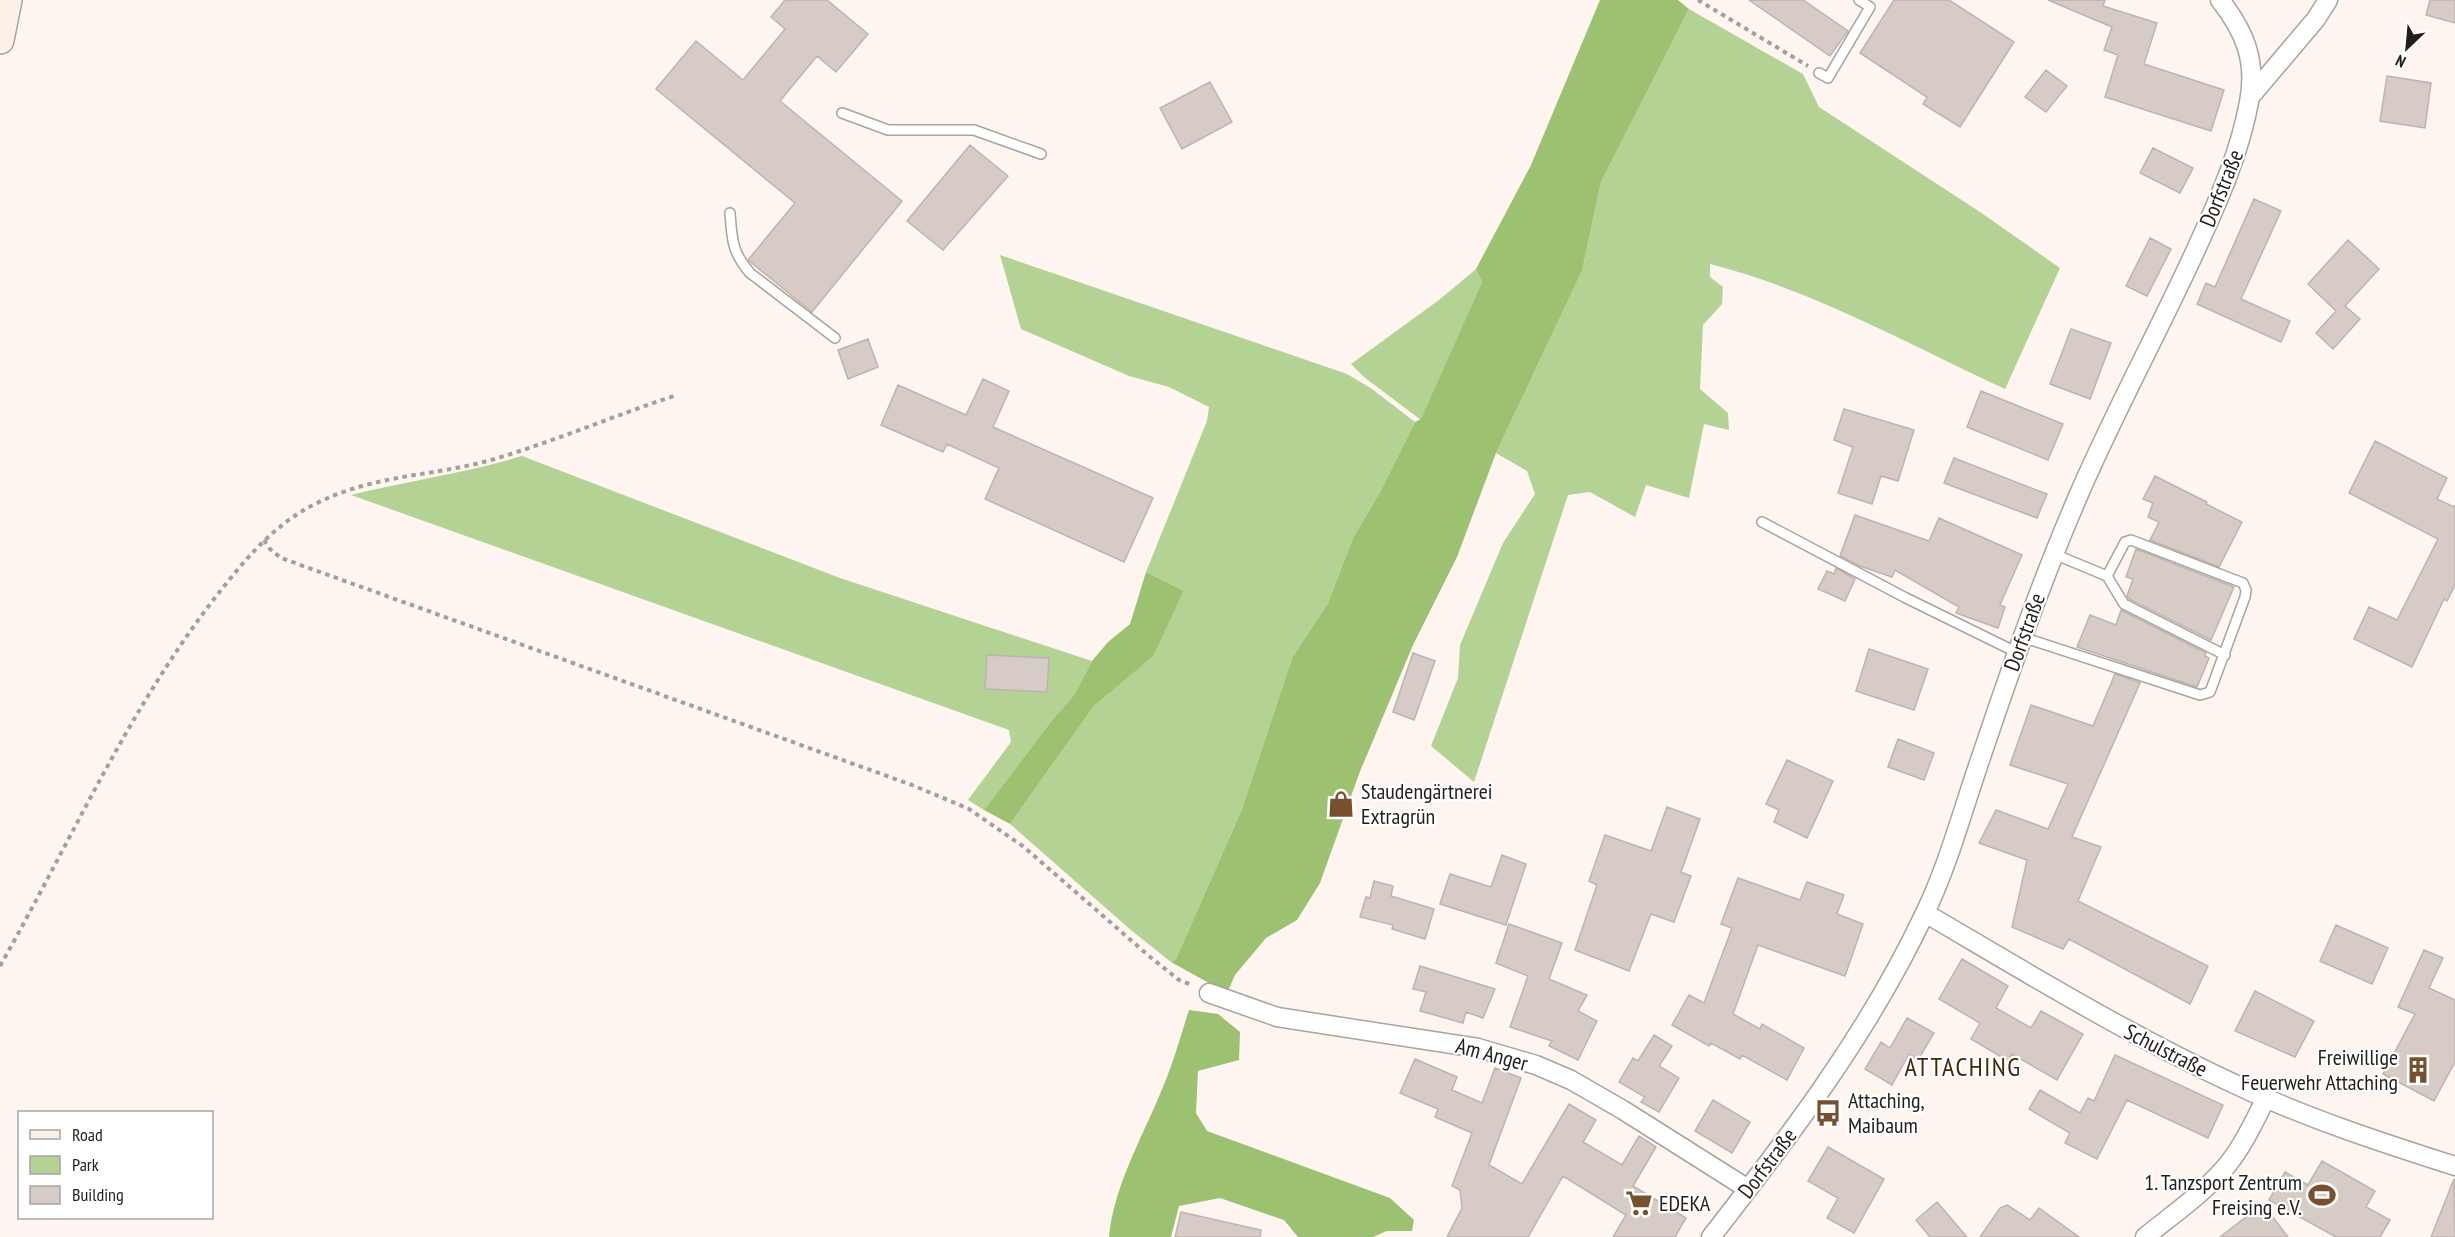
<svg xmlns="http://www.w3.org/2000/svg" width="2455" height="1237" font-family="'PT Sans Narrow',sans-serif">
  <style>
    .green { fill: #b4d293; fill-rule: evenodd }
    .forest { fill: #9cc271 }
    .building { fill: #d7cbc6; stroke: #bfb3ae; stroke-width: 1.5 }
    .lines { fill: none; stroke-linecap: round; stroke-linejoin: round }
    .lane-casing { stroke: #ada29d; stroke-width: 12 }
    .street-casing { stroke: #ada29d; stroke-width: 21 }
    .secondary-casing { stroke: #ada29d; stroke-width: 30 }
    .path { stroke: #a69e9b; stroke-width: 4; stroke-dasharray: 4.5 4.5; stroke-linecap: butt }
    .lane { stroke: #fff; stroke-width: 9 }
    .street { stroke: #fff; stroke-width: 18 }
    .secondary { stroke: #fbf1e6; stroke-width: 27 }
    .labels { text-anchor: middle; stroke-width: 4.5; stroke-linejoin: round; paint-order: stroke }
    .street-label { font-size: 22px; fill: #221e1c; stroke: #fff }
    .poi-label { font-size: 22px; fill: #221e1c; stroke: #fff; text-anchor: start }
    .quarter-label { font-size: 26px; letter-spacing: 1.5px; fill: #44280a; stroke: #fff }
  </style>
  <rect width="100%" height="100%" fill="#fef4f0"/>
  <path class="green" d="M1689 9 1803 74 1819 107 1980 212 2060 268 2005 389C1910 345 1811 289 1710 264V277L1723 287 1722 304 1703 325 1700 389 1728 413 1729 430 1704 424 1689 498 1646 485 1635 517 1590 492 1568 495 1474 782 1431 746 1458 678 1460 645 1503 543 1535 494 1527 471 1496 453 1582 271 1601 182Z
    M1000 255 1347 374 1372 389 1415 422 1379 494 1353 538 1328 603 1292 658 1242 809 1176 959 1171 962 1132 931 1010 824 1094 706 1153 655 1184 591 1146 572 1207 421 1209 407 1169 387 1129 376 1021 329Z
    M1476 269 1482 282 1421 420 1364 377 1351 364 1439 300Z
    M522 456 840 578 1092 661 1074 695 1049 724 984 810 968 800 1011 742 1009 730 351 495C408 481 466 473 522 456ZM987 655 1049 658 1047 692 985 689Z"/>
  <path class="forest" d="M1600 0H1678L1689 9 1601 182 1582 271 1496 453 1457 557 1413 645 1359 774 1320 883 1297 920 1266 938 1235 975 1227 993 1171 962 1176 959 1242 809 1292 658 1328 603 1353 538 1379 494 1415 422 1421 419 1482 282 1476 269 1531 165Z
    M1146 572 1184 591 1153 656 1094 706 1010 824 984 810 1049 724 1074 695 1092 661 1108 642 1130 624Z
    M1189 1010 1218 1014 1240 1032 1239 1060 1198 1071 1196 1113 1207 1131 1390 1198 1414 1220 1412 1231H1387L1373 1237H1298L1284 1220 1220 1198 1179 1206 1171 1237H1109C1114 1186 1141 1140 1160 1094 1172 1067 1180 1038 1189 1010Z"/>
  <path class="building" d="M785 0H827L868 34 836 72 817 56 780 101 902 201 812 312 748 260 795 203 656 89 696 41 743 80 785 29 771 17Z
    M1749 0H1803L1848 31 1830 56Z
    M1894 0H1949L2014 42 1960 127 1923 104 1927 97 1860 53Z
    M2048 0H2105L2103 6 2157 23 2144 64 2224 90 2211 131 2105 97 2118 55 2104 50 2112 27Z
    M2430 0H2455V23L2426 15Z
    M2046 70 2067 86 2046 112 2025 97Z
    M2387 76 2431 83 2425 128 2380 121Z
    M1210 82 1232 122 1182 149 1160 108Z
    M970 145 1008 176 943 250 907 221Z
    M2153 148 2193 168 2180 193 2140 173Z
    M2254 199 2281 211 2241 299 2290 321 2281 342 2197 304 2206 283 2215 287Z
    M2150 238 2171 249 2147 296 2126 286Z
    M2348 240 2379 269 2345 306 2360 319 2333 349 2316 333 2336 311 2308 284Z
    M2071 329 2111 343 2090 399 2050 384Z
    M868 339 878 367 848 379 838 350Z
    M983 379 1009 391 993 427 1153 498 1124 562 985 499 999 468 947 444 943 452 881 425 898 385 966 415Z
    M1981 391 2063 424 2048 460 1967 427Z
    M1844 409 1914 430 1898 481 1881 476 1872 504 1838 493 1853 447 1834 440Z
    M2375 441 2447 478 2437 499 2454 507 2455 505V585L2447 601 2444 599 2412 667 2354 639 2369 607 2397 620 2438 539 2349 493Z
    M1954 458 2047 494 2037 518 1944 483Z
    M2155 476 2207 502 2206 504 2242 522 2219 567 2150 540 2159 522 2148 517 2153 503 2143 499Z
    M1855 515 1929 541 1939 518 2022 555 2000 605 2005 607 1998 628 1956 613 1959 607 1895 570 1892 577 1860 566 1840 556Z
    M2136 549 2234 587 2211 640 2129 599 2127 596 2133 579 2126 577Z
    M1836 568 1855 579 1845 601 1818 589 1827 571 1834 574Z
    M2121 610 2206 653 2205 656 2209 658 2197 687 2077 647 2090 615 2116 625Z
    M1869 649 1928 669 1914 710 1856 691Z
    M1413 653 1435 661 1414 720 1393 712Z
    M987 655 1049 658 1047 692 985 689Z
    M2115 674 2140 683 2072 837 2101 847 2078 901 2208 966 2190 1004 2069 939 2063 949 2012 927 2027 860 1979 843 1996 810 2048 829 2068 784 2010 765 2031 705 2093 726Z
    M1898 739 1934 753 1924 780 1888 767Z
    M1787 760 1833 781 1807 838 1774 822 1779 810 1766 804Z
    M1667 807 1700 819 1681 872 1691 876 1674 922 1651 914 1629 971 1575 950 1597 885 1589 881 1605 835 1651 851Z
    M1502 855 1526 864 1506 925 1440 904 1450 874 1491 887Z
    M1738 878 1800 900 1807 882 1844 895 1837 914 1863 924 1845 976 1758 945 1733 1014 1760 1029 1762 1024 1804 1048 1787 1080 1742 1055 1740 1059 1711 1043 1709 1046 1672 1025 1689 995 1704 1003 1732 928 1721 924Z
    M1374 881 1393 886 1391 896 1434 909 1425 939 1392 929 1393 925 1360 917 1366 897 1370 898Z
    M1509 924 1562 943 1549 979 1587 995 1578 1011 1597 1021 1578 1060 1549 1046 1552 1041 1510 1027 1528 976 1496 963Z
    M2336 925 2388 948 2372 984 2320 961Z
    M2424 950 2443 958 2429 988 2455 1000V1062L2434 1101 2383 1074 2415 1014 2398 1007Z
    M1962 959 2008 986 1996 1008 2031 1028 2041 1011 2083 1034 2057 1080 2012 1054 2008 1061 1971 1039 1980 1023 1939 999Z
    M1420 966 1495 989 1483 1018 1466 1012 1463 1023 1420 1011 1426 992 1413 989Z
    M2255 991 2314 1021 2295 1057 2235 1031Z
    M1907 1018 1934 1033 1918 1060 1909 1054 1892 1085 1865 1069 1881 1042 1890 1048Z
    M1654 1035 1672 1046 1659 1066 1679 1078 1659 1112 1641 1102 1645 1097 1619 1082 1633 1058 1638 1061Z
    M2115 1055 2223 1105 2208 1138 2127 1100 2097 1159 2065 1143 2070 1133 2029 1109 2040 1090 2080 1113 2088 1098 2094 1101Z
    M1415 1059 1457 1077 1452 1090 1482 1103 1495 1068 1521 1078 1489 1165 1522 1184 1569 1104 1596 1120 1583 1142 1622 1165 1639 1136 1656 1147 1633 1186 1686 1218 1675 1237H1613L1626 1215 1563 1176 1528 1237H1447L1462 1208 1460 1190 1452 1186 1472 1133 1435 1117 1438 1109 1400 1093Z
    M1713 1100 1750 1122 1732 1153 1695 1131Z
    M1828 1147 1884 1179 1854 1233 1827 1218 1838 1198 1808 1181Z
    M2322 1161 2375 1191 2366 1207 2390 1220 2380 1237H2336L2269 1200 2285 1172 2308 1185Z
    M2454 1179 2455 1237H2431Z
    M1937 1202 1967 1237H1930L1916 1220Z
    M2263 1204 2288 1237H2220Z
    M2007 1205 2030 1220 2039 1208 2079 1237H1980L2000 1208Z
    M1181 1212 1261 1230 1260 1237H1175Z"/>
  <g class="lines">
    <defs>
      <path id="lane" d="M1819 73 1828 78 1870 7 1859 0
        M842 113 888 130H974L1041 154
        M730 213C732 240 732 252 750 273L835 338
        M1762 522 1906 598 2016 652
        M2054 554 2107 576 2124 604 2225 655
        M2022 637 2200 695 2210 692 2245 597 2246 590 2243 583 2131 540 2125 542 2107 576"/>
      <path id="street" d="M2250 97 2316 19 2328 0
        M1925 913C2029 974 2132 1037 2241 1087 2309 1119 2383 1143 2455 1166
        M1209 993 1277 1017 1478 1048 1536 1065 1571 1080 1623 1110 1748 1189
        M1711 1237C1790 1136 1869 1032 1924 915 1947 868 1961 816 1978 766 2008 677 2039 587 2076 501 2113 414 2159 331 2198 245 2219 199 2240 152 2249 102 2257 61 2245 32 2220 0
        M2145 1237C2172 1215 2200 1196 2223 1170 2241 1150 2254 1122 2266 1098"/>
      <path id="secondary" d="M0 40 8 0"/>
    </defs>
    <use href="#lane" class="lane-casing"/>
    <use href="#street" class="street-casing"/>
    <use href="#secondary" class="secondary-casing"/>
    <path class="path" d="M1698 0 1808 66
      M264 540 270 549 281 558 912 785 969 809 1024 847 1149 956 1179 980 1192 985
      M0 966C70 843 127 712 214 599 242 563 272 526 313 505 373 474 430 477 491 460 553 442 613 416 674 396"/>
    <use href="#lane" class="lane"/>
    <use href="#street" class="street"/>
    <use href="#secondary" class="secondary"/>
  </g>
  <defs>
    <symbol id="shop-bare" viewBox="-9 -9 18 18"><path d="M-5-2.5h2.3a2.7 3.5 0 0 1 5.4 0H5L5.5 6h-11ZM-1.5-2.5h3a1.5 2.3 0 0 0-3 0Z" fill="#77512d" stroke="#fff" stroke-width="2.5" paint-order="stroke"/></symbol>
    <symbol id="building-bare" viewBox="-9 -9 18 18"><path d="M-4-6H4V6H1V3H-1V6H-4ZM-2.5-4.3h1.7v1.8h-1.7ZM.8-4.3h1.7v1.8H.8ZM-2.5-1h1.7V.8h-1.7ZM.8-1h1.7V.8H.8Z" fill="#77512d" stroke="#fff" stroke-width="2.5" paint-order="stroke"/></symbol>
    <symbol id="bus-bare" viewBox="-9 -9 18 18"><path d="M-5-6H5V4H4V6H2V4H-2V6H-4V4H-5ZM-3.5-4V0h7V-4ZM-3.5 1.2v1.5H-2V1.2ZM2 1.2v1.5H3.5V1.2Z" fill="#77512d" stroke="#fff" stroke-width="2.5" paint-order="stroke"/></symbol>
    <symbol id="stadium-bare" viewBox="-9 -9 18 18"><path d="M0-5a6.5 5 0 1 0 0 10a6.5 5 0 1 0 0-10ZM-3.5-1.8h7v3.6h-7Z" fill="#77512d" stroke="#fff" stroke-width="2.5" paint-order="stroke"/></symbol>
    <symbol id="supermarket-bare" viewBox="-9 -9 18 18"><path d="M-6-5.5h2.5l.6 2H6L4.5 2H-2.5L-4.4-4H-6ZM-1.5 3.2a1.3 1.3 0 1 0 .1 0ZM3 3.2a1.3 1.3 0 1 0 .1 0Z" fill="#77512d" stroke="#fff" stroke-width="2.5" paint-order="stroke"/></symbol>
  </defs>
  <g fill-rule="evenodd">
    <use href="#shop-bare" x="1322" y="785" width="38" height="38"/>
    <use href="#building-bare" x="2399" y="1051" width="38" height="38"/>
    <use href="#bus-bare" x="1809" y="1094" width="38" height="38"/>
    <use href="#stadium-bare" x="2303" y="1176" width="38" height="38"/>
    <use href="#supermarket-bare" x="1620" y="1184" width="38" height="38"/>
  </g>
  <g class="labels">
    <g class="street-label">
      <text transform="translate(2221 188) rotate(-68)" y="8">Dorfstraße</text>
      <text transform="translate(2024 632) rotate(-70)" y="8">Dorfstraße</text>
      <text transform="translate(2166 1050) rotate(27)" y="8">Schulstraße</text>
      <text transform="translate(1492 1054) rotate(15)" y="8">Am Anger</text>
      <text transform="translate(1767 1163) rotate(-53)" y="8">Dorfstraße</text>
    </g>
    <g class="poi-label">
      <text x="1361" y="799">Staudengärtnerei<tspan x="1361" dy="25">Extragrün</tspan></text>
      <text x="2398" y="1065" text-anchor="end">Freiwillige<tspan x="2398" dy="25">Feuerwehr Attaching</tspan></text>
      <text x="1848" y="1108">Attaching,<tspan x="1848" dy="25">Maibaum</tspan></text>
      <text x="2302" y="1190" text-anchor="end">1. Tanzsport Zentrum<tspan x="2302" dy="25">Freising e.V.</tspan></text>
      <text x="1659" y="1211">EDEKA</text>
    </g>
    <g class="quarter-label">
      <text x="1963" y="1076">ATTACHING</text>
    </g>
  </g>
  <rect x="18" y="1111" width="195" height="108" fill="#ffffff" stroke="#a7a5a4" stroke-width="1.5"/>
  <rect x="30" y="1130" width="30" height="9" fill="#fbf1e6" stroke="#a7a5a4" stroke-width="1.5"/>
  <text x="72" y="1141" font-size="18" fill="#221e1c">Road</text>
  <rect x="30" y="1156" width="30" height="18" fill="#b4d293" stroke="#a7a5a4" stroke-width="1.5"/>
  <text x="72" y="1171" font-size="18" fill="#221e1c">Park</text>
  <rect x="30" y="1186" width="30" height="18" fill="#d7cbc6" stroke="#a7a5a4" stroke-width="1.5"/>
  <text x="72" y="1201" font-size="18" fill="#221e1c">Building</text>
  <g transform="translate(2407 48) rotate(206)" stroke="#ffffff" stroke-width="4.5" paint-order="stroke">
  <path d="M0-4.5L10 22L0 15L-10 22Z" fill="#221e1c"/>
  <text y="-9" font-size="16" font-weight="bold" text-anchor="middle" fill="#221e1c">N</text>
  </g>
</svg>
